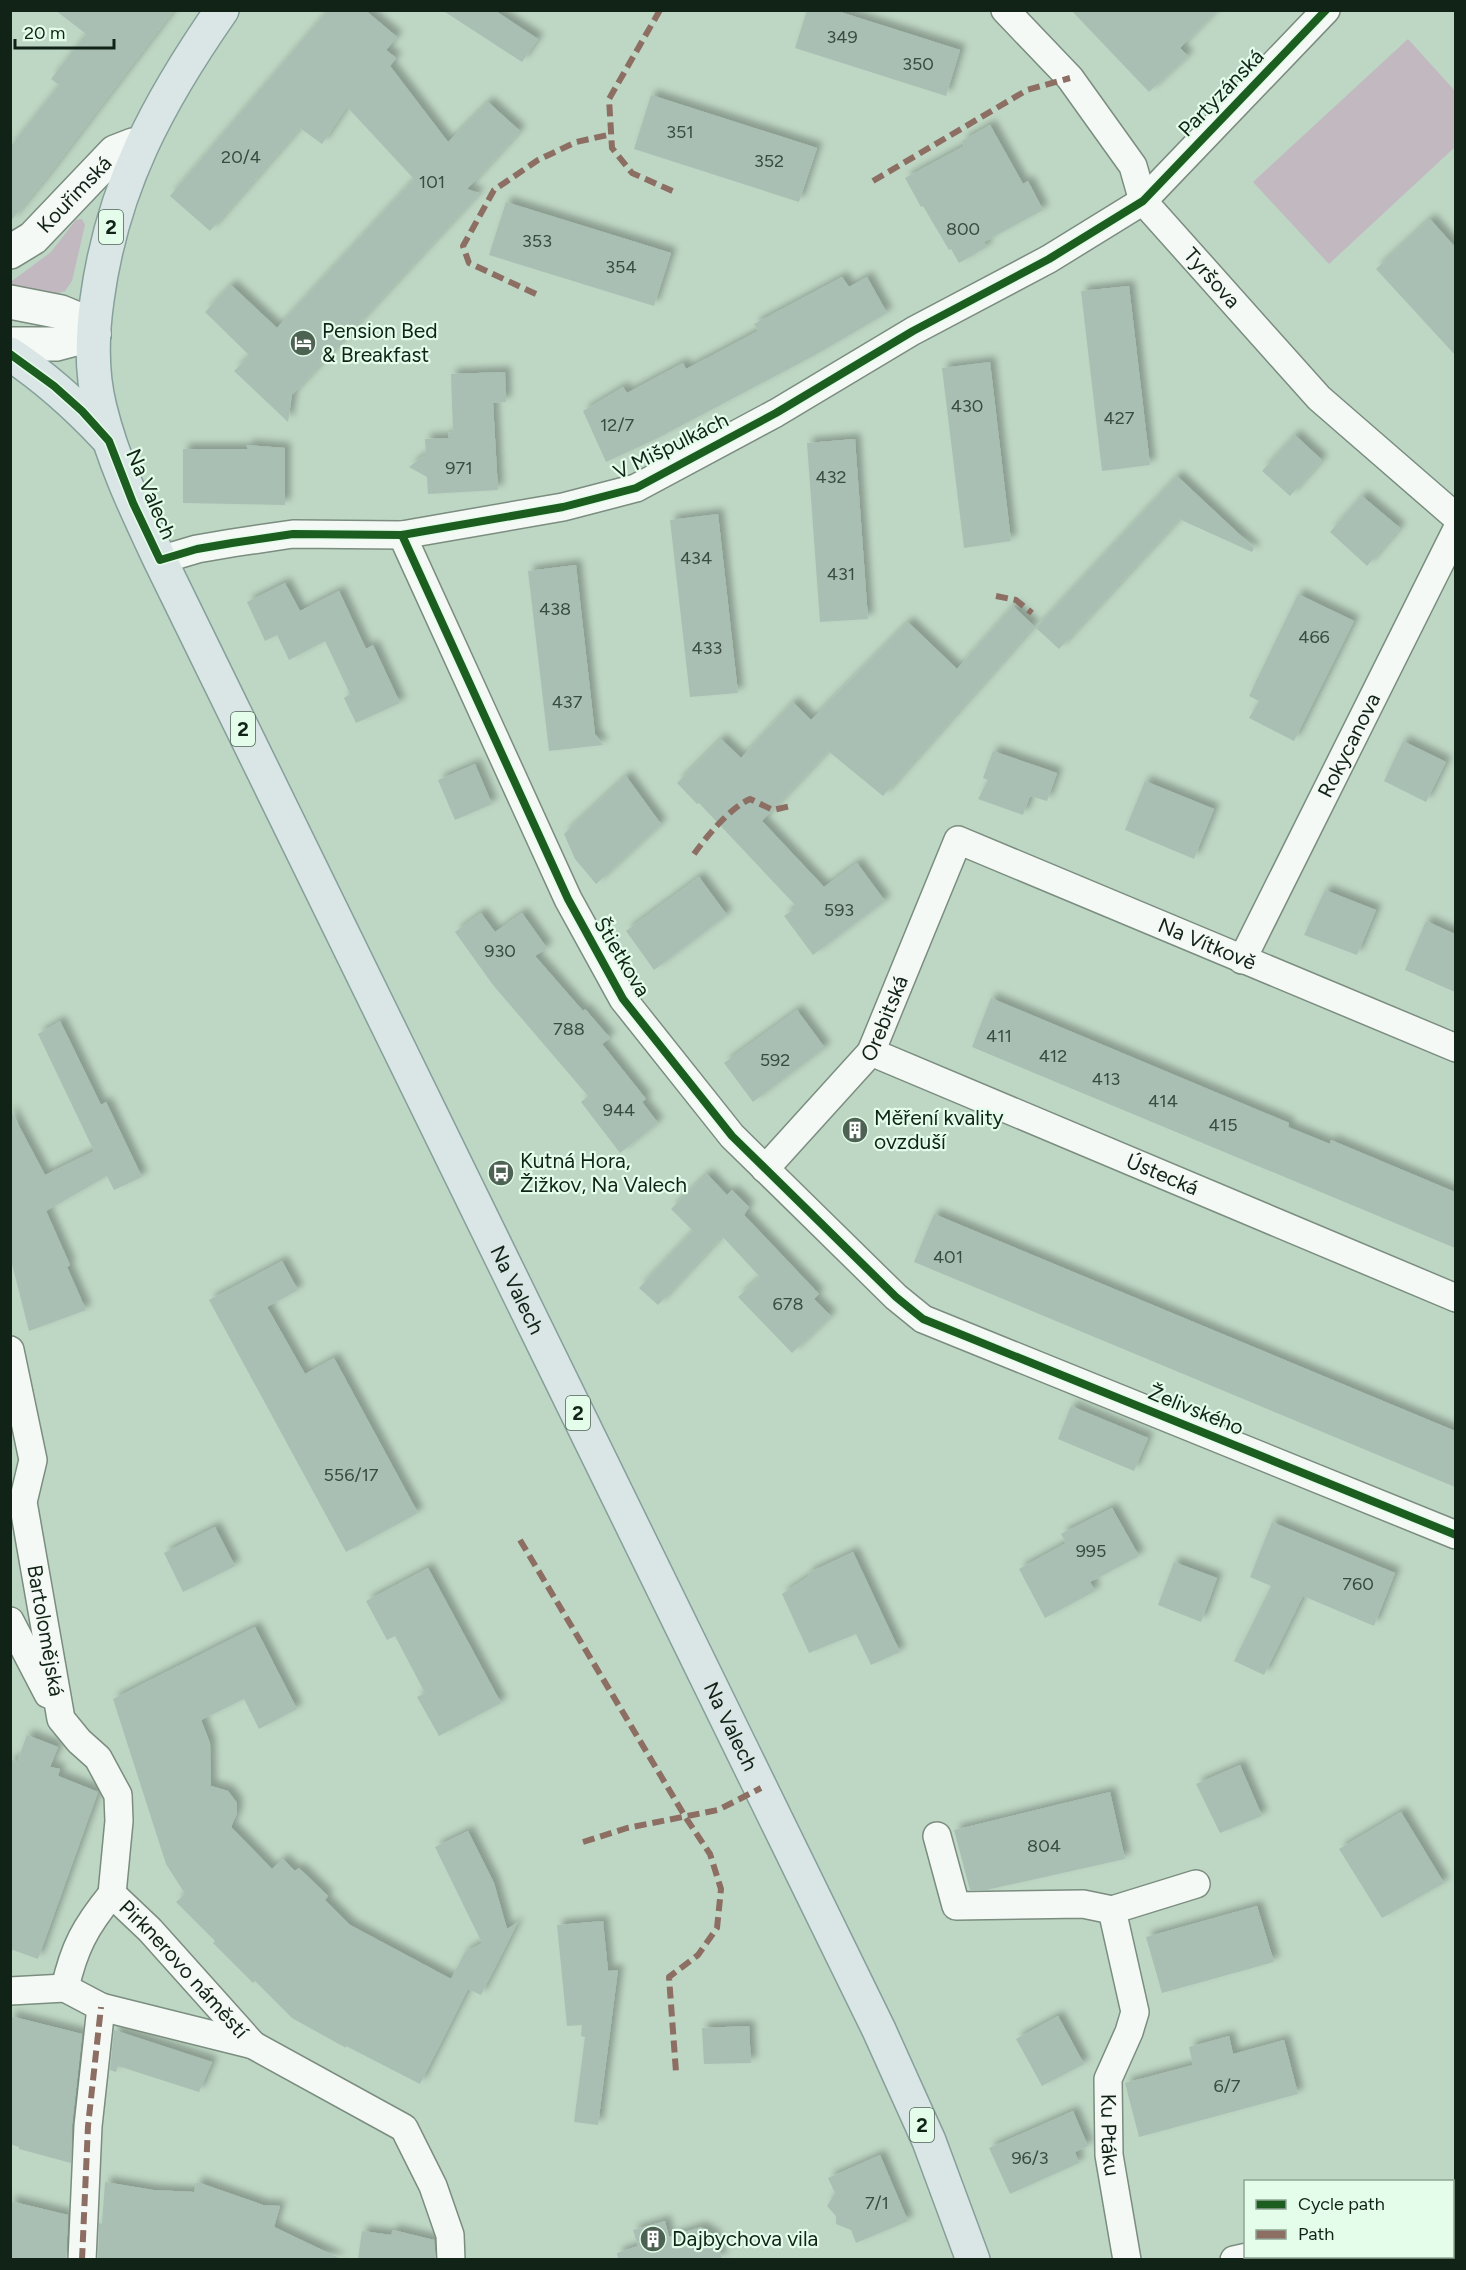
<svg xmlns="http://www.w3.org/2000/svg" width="1466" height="2270" font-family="Figtree,sans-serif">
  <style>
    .green { fill: #c1b8c0 }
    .building { fill: #a9bfb3; filter: url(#shadow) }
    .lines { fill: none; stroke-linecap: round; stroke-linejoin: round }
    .street-casing { stroke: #7a8d7f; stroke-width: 30 }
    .secondary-casing { stroke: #7a8d7f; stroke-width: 36 }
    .primary-casing { stroke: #85a09a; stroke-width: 36 }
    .street { stroke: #f5f9f6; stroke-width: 27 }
    .secondary { stroke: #f5f9f6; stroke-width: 33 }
    .primary { stroke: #dae6e5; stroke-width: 33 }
    .quiet { stroke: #8d6e63; stroke-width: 6; stroke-dasharray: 12 6; stroke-linecap: butt }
    .cycleway-casing { stroke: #e4fcea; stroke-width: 11 }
    .cycleway { stroke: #1b5e20; stroke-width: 8 }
    .labels { text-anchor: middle; stroke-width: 4.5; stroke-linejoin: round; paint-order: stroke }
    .number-label { font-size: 18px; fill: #384c3f }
    .shield { fill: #e4fcea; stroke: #506456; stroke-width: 1.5 }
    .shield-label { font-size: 20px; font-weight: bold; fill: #112316 }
    .street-label { font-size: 21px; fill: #112316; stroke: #e4fcea }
    .poi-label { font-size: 21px; fill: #112316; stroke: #e4fcea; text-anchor: start }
  </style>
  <defs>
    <filter id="shadow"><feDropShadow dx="5.5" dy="-5.5" stdDeviation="3" flood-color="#0004"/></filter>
  </defs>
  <rect width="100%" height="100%" fill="#bed6c4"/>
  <path class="green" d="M1408 39 1455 91V147L1329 264 1253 182Z
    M82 219 85 225 72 281 65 291 52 295 14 289 11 285 12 281 51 252 76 220Z"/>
  <path class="building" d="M55 10H174L46 178 10 222V147L59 85 51 79 86 34Z
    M328 10H365L397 37 386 50 396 58 390 66 448 142 488 102 520 131 467 189 479 193 292 395 288 422 234 371 250 356 205 312 231 285 277 328 414 179 347 107 322 144 300 128 210 231 170 196Z
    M442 10H494L538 39 522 62Z
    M807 10H834L960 50 946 96 795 48Z
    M1071 10H1217L1180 48 1188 56 1149 92Z
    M651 95 817 148 799 202 634 149Z
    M990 125 1023 184 1028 181 1043 210 984 242 987 247 959 263 951 249 949 250 923 206 921 207 905 178 964 146 962 141Z
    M506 202 671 253 654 306 489 255Z
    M1430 219 1455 247V355L1376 269Z
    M842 277 849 287 867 277 887 313 815 355 654 440 606 462 583 411 623 387 627 393 683 363 686 369 713 355 758 331 754 324Z
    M1129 286 1150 465 1102 471 1081 291Z
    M990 362 1011 541 964 548 942 368Z
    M505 372 506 402 493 403 498 490 428 494 427 477 409 467 426 454 425 439 449 438 448 433 453 432 451 374Z
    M1295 435 1322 460 1290 496 1262 471Z
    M855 439 868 619 820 622 807 443Z
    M246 445 285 448V505L183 503V449H248Z
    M1177 476 1254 548 1252 552 1179 519 1059 649 1036 628Z
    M1362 496 1400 528 1367 566 1330 532Z
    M718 514 738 693 690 697 670 520Z
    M576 565 595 734 603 745 549 751 528 571Z
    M285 583 300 611 339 591 366 649 373 645 400 703 356 723 344 698 350 694 325 641 289 660 277 635 265 641 247 602Z
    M1298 594 1354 621 1294 741 1249 718 1259 701 1249 696Z
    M1013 606 1034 626 883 796 828 751 762 821 824 887 857 863 885 901 813 955 784 916 797 907 699 803 697 804 677 783 721 739 741 758 793 702 811 720 908 622 957 669Z
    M1403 741 1446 762 1426 802 1384 781Z
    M993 751 1057 773 1047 801 1030 796 1023 815 978 799 988 780 983 778Z
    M475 764 492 804 455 820 438 780Z
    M626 776 661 824 596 884 575 859 564 834Z
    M1145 781 1214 809 1194 859 1125 830Z
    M699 877 727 915 654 970 626 931Z
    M1325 890 1376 910 1357 955 1304 935Z
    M481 913 495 932 522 913 547 948 535 956 583 1011 585 1009 610 1038 602 1044 646 1099 642 1102 658 1123 620 1153 581 1102 588 1096 493 985 455 932Z
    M1426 921 1455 934V992L1405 970Z
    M991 998 1289 1123 1288 1127 1330 1144 1331 1140 1455 1192V1248L972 1047Z
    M797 1010 825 1048 753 1102 724 1063Z
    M60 1021 101 1105 106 1102 142 1177 114 1190 107 1176 46 1211 70 1265 67 1267 86 1310 29 1331 10 1256V1109L45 1175 94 1151 38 1034Z
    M707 1174 727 1195 732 1190 749 1207 744 1215 819 1294 814 1299 831 1316 792 1353 738 1297 760 1277 722 1236 658 1305 639 1288 693 1231 671 1209Z
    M934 1214 1455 1431V1487L914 1262Z
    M282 1261 298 1290 267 1307 305 1374 334 1358 418 1513 346 1552 209 1300Z
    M1071 1406 1148 1438 1134 1471 1058 1439Z
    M1112 1508 1139 1556 1090 1582 1095 1591 1045 1618 1019 1569 1066 1543 1061 1534Z
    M1272 1522 1395 1573 1374 1626 1303 1596 1264 1675 1234 1661 1271 1586 1250 1577Z
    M215 1527 235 1566 183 1592 164 1553Z
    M853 1552 900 1652 871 1665 856 1634 809 1653 782 1594 809 1576 808 1573Z
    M1174 1562 1217 1578 1201 1622 1158 1605Z
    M428 1568 501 1703 439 1736 417 1697 425 1693 395 1636 387 1640 366 1601Z
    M255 1627 297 1709 259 1729 244 1699 201 1720 210 1743 211 1786 228 1791 237 1803V1813L231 1827 272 1869 283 1859 295 1871 299 1868 328 1896 325 1900 350 1925 451 1979 465 1952 482 1943 435 1847 468 1831 494 1883 507 1929 518 1922 481 1995 468 1989 420 2084 346 2046V2048L292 2018 255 1981 253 1983 213 1943 215 1941 176 1902 185 1894 166 1864 113 1699Z
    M27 1735 58 1747 50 1767 60 1769 58 1776 98 1792 38 1959 10 1949V1759L17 1762Z
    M1240 1765 1262 1816 1220 1833 1196 1784Z
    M1110 1792 1125 1859 986 1890H970L954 1830Z
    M1401 1812 1444 1883 1382 1918 1339 1849Z
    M1257 1906 1274 1962 1162 1993 1146 1937Z
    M603 1921 608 1971 618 1970 598 2125 574 2122 585 2037 581 2036 582 2025 567 2026 557 1925Z
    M10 2016 82 2034 72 2124 71 2163 19 2149V2147L10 2144Z
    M1058 2016 1084 2064 1042 2086 1016 2039Z
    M749 2026 751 2063 704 2064 702 2028Z
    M114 2030 212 2062 199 2092 118 2066 116 2072 110 2070Z
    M1229 2036 1233 2054 1284 2040 1298 2094 1139 2137 1125 2083 1193 2065 1189 2047Z
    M1073 2111 1088 2146 1075 2152 1079 2163 1010 2194 989 2148Z
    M880 2155 908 2221 856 2243 851 2230 836 2224V2216L827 2206 835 2193 828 2178Z
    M105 2182 153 2190 194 2192 197 2182 263 2205 280 2206 274 2227 341 2259H98L99 2223 102 2224Z
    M10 2201 68 2215 66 2259H10Z
    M665 2221 669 2237 701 2227 715 2236 722 2259H618L617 2253 638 2246 633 2230Z
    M393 2230 434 2240 435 2259H358L362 2231 391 2235Z"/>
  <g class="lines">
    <defs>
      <g id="street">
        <path id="s1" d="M1005 10 1070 78 1133 166 1143 201 1319 398 1456 517"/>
        <path d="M402 535 568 899 623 999 732 1136 896 1297 923 1319 1456 1535"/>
        <path d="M160 560 197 549 232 543 293 534 402 535 563 507 636 488 776 413 913 331 1049 259 1143 201 1326 10"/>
        <path id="s2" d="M1242 960 1456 531"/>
        <path id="s3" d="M871 1052 1456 1298"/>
        <path id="s4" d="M765 1169 871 1052 958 840 1456 1048"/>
        <path id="s5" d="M10 1350 33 1460 23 1502 61 1719 79 1741 98 1758 118 1795 119 1821 112 1894"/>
        <path d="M10 1621 48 1694"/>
        <path id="s6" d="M937 1836 956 1906 1083 1904 1112 1910 1135 2012 1129 2032 1108 2079 1109 2155 1127 2260"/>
        <path d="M112 1894C85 1927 74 1948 65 1988L101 2007 253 2045 404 2128 433 2186 450 2235 451 2260"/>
        <path id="s7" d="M112 1894 150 1930 253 2045"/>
        <path d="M1112 1910 1196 1884"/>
        <path d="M10 1991 65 1988"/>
        <path d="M1452 2238H1456"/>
        <path d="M82 2260 88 2126 101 2007"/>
        <path d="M1234 2260 1252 2256"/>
      </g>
      <g id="secondary">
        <path id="s8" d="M10 252 33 238 115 152 133 145H141"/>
        <path d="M10 302 61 312 73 317 94 334"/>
        <path d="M10 344H56L94 334"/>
      </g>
      <g id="primary">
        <path id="s9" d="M222 10C158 102 112 187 97 300 92 335 91 373 100 408 113 461 137 511 160 560L879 2030 929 2141 973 2260"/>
        <path d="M10 354C46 378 77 406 106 437"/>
      </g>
    </defs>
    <use href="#street" class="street-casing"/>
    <use href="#secondary" class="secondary-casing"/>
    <use href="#primary" class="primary-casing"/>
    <use href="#street" class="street"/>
    <use href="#secondary" class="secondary"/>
    <use href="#primary" class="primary"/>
    <path class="quiet" d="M660 10 609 99 612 148 632 173 677 193
      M873 181 1027 90 1070 78
      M536 294 469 263 463 246 494 190 538 160 576 142 612 134
      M996 596 1016 600 1032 613
      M694 854C707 836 730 808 750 799L773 810 791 806
      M520 1540 686 1818 710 1854 721 1889 717 1928 698 1955 669 1977 676 2072
      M583 1842 627 1828 718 1810 761 1788
      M82 2260 88 2126 101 2007"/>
    <defs>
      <path id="cycleway" d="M10 354 54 386 82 411 109 441 133 503 160 560 197 549 232 543 293 534 402 535 563 507 636 488 776 413 913 331 1049 259 1143 201 1326 10
        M402 535 568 899 623 999 732 1136 896 1297 923 1319 1456 1535"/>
    </defs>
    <use href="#cycleway" class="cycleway-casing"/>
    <use href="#cycleway" class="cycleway"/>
  </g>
  <defs>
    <symbol id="hotel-disc" viewBox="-11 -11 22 22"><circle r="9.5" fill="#4e6253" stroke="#e4fcea"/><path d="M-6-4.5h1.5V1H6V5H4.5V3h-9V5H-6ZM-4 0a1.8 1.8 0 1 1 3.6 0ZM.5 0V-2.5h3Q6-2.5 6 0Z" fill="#fff"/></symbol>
    <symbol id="building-disc" viewBox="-11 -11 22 22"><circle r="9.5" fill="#4e6253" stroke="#e4fcea"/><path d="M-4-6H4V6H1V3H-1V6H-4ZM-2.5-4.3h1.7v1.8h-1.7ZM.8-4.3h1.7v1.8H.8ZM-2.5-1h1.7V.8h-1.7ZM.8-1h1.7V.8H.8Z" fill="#fff"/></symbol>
    <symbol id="bus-disc" viewBox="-11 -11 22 22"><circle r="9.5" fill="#4e6253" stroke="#e4fcea"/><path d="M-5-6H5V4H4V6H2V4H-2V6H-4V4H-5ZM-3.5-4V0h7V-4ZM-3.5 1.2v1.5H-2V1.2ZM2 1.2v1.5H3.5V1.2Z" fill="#fff"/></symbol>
  </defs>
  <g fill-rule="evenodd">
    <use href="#hotel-disc" x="288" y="328" width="30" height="30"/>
    <use href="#building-disc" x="840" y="1115" width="30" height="30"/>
    <use href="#bus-disc" x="486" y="1158" width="30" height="30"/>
    <use href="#building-disc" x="638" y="2224" width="30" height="30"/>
  </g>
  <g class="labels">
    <g class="number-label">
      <text x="842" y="43">349</text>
      <text x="918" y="70">350</text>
      <text x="680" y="138">351</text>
      <text x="241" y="163">20/4</text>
      <text x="769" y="167">352</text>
      <text x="432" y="188">101</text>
      <text x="963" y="235">800</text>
      <text x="537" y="247">353</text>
      <text x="621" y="273">354</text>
      <text x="967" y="412">430</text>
      <text x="1119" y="424">427</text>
      <text x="617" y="431">12/7</text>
      <text x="459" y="474">971</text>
      <text x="831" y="483">432</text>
      <text x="696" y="564">434</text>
      <text x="841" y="580">431</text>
      <text x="555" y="615">438</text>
      <text x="1314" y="643">466</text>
      <text x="707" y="654">433</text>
      <text x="567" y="708">437</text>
      <text x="839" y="916">593</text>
      <text x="500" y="957">930</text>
      <text x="569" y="1035">788</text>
      <text x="999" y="1042">411</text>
      <text x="1053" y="1062">412</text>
      <text x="775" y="1066">592</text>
      <text x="1106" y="1085">413</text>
      <text x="1163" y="1107">414</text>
      <text x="619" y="1116">944</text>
      <text x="1223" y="1131">415</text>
      <text x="948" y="1263">401</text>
      <text x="788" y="1310">678</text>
      <text x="351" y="1481">556/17</text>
      <text x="1091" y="1557">995</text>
      <text x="1358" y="1590">760</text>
      <text x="1044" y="1852">804</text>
      <text x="1227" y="2092">6/7</text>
      <text x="1030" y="2164">96/3</text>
      <text x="877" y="2209">7/1</text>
    </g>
    <g class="shield">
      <rect x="99" y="210" width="24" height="34" rx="4.5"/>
      <rect x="231" y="712" width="24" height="34" rx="4.5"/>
      <rect x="566" y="1396" width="24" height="34" rx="4.5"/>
      <rect x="910" y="2108" width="24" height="34" rx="4.5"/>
    </g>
    <g class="shield-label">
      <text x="111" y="234">2</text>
      <text x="243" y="736">2</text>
      <text x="578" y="1420">2</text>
      <text x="922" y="2132">2</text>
    </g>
    <g class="street-label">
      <text transform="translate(1221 93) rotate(-46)" y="7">Partyzánská</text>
      <text dy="7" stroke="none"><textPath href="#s8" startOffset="87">Kouřimská</textPath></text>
      <text dy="7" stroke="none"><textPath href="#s1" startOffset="342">Tyršova</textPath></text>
      <text transform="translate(671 446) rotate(-26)" y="7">V Mišpulkách</text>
      <text transform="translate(151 494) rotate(67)" y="7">Na Valech</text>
      <text dy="7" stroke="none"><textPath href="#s2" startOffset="240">Rokycanova</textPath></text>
      <text dy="7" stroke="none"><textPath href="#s4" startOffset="657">Na Vítkově</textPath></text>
      <text transform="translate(622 957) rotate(59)" y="7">Štietkova</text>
      <text dy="7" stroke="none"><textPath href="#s4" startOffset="194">Orebitská</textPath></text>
      <text dy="7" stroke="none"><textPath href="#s3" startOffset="316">Ústecká</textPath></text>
      <text dy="7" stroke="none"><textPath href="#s9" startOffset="1404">Na Valech</textPath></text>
      <text transform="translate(1196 1410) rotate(22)" y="7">Želivského</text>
      <text dy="7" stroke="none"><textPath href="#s5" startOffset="286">Bartolomějská</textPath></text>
      <text dy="7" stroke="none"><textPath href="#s9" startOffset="1890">Na Valech</textPath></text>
      <text dy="7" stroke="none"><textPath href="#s7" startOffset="104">Pirknerovo náměstí</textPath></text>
      <text dy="7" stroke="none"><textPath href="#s6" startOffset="462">Ku Ptáku</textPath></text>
    </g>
    <g class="poi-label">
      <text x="322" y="338">Pension Bed<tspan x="322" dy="24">&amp; Breakfast</tspan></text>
      <text x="874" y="1125">Měření kvality<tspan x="874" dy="24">ovzduší</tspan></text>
      <text x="520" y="1168">Kutná Hora,<tspan x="520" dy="24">Žižkov, Na Valech</tspan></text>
      <text x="672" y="2246">Dajbychova vila</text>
    </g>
  </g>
  <rect width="1466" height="2270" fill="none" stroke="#112316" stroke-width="24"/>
  <rect x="1244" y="2180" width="210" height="78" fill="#e4fcea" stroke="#90a595" stroke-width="1.5"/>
  <rect x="1256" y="2200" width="30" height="9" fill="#1b5e20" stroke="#90a595" stroke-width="1.5"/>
  <text x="1298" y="2210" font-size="18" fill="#112316">Cycle path</text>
  <rect x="1256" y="2230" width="30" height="9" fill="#8d6e63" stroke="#90a595" stroke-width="1.5"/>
  <text x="1298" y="2240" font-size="18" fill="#112316">Path</text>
  <path d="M15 39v9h99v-9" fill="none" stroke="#112316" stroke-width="3"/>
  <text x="24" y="39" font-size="18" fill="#112316" stroke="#e4fcea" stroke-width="4.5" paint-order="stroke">20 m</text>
</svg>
